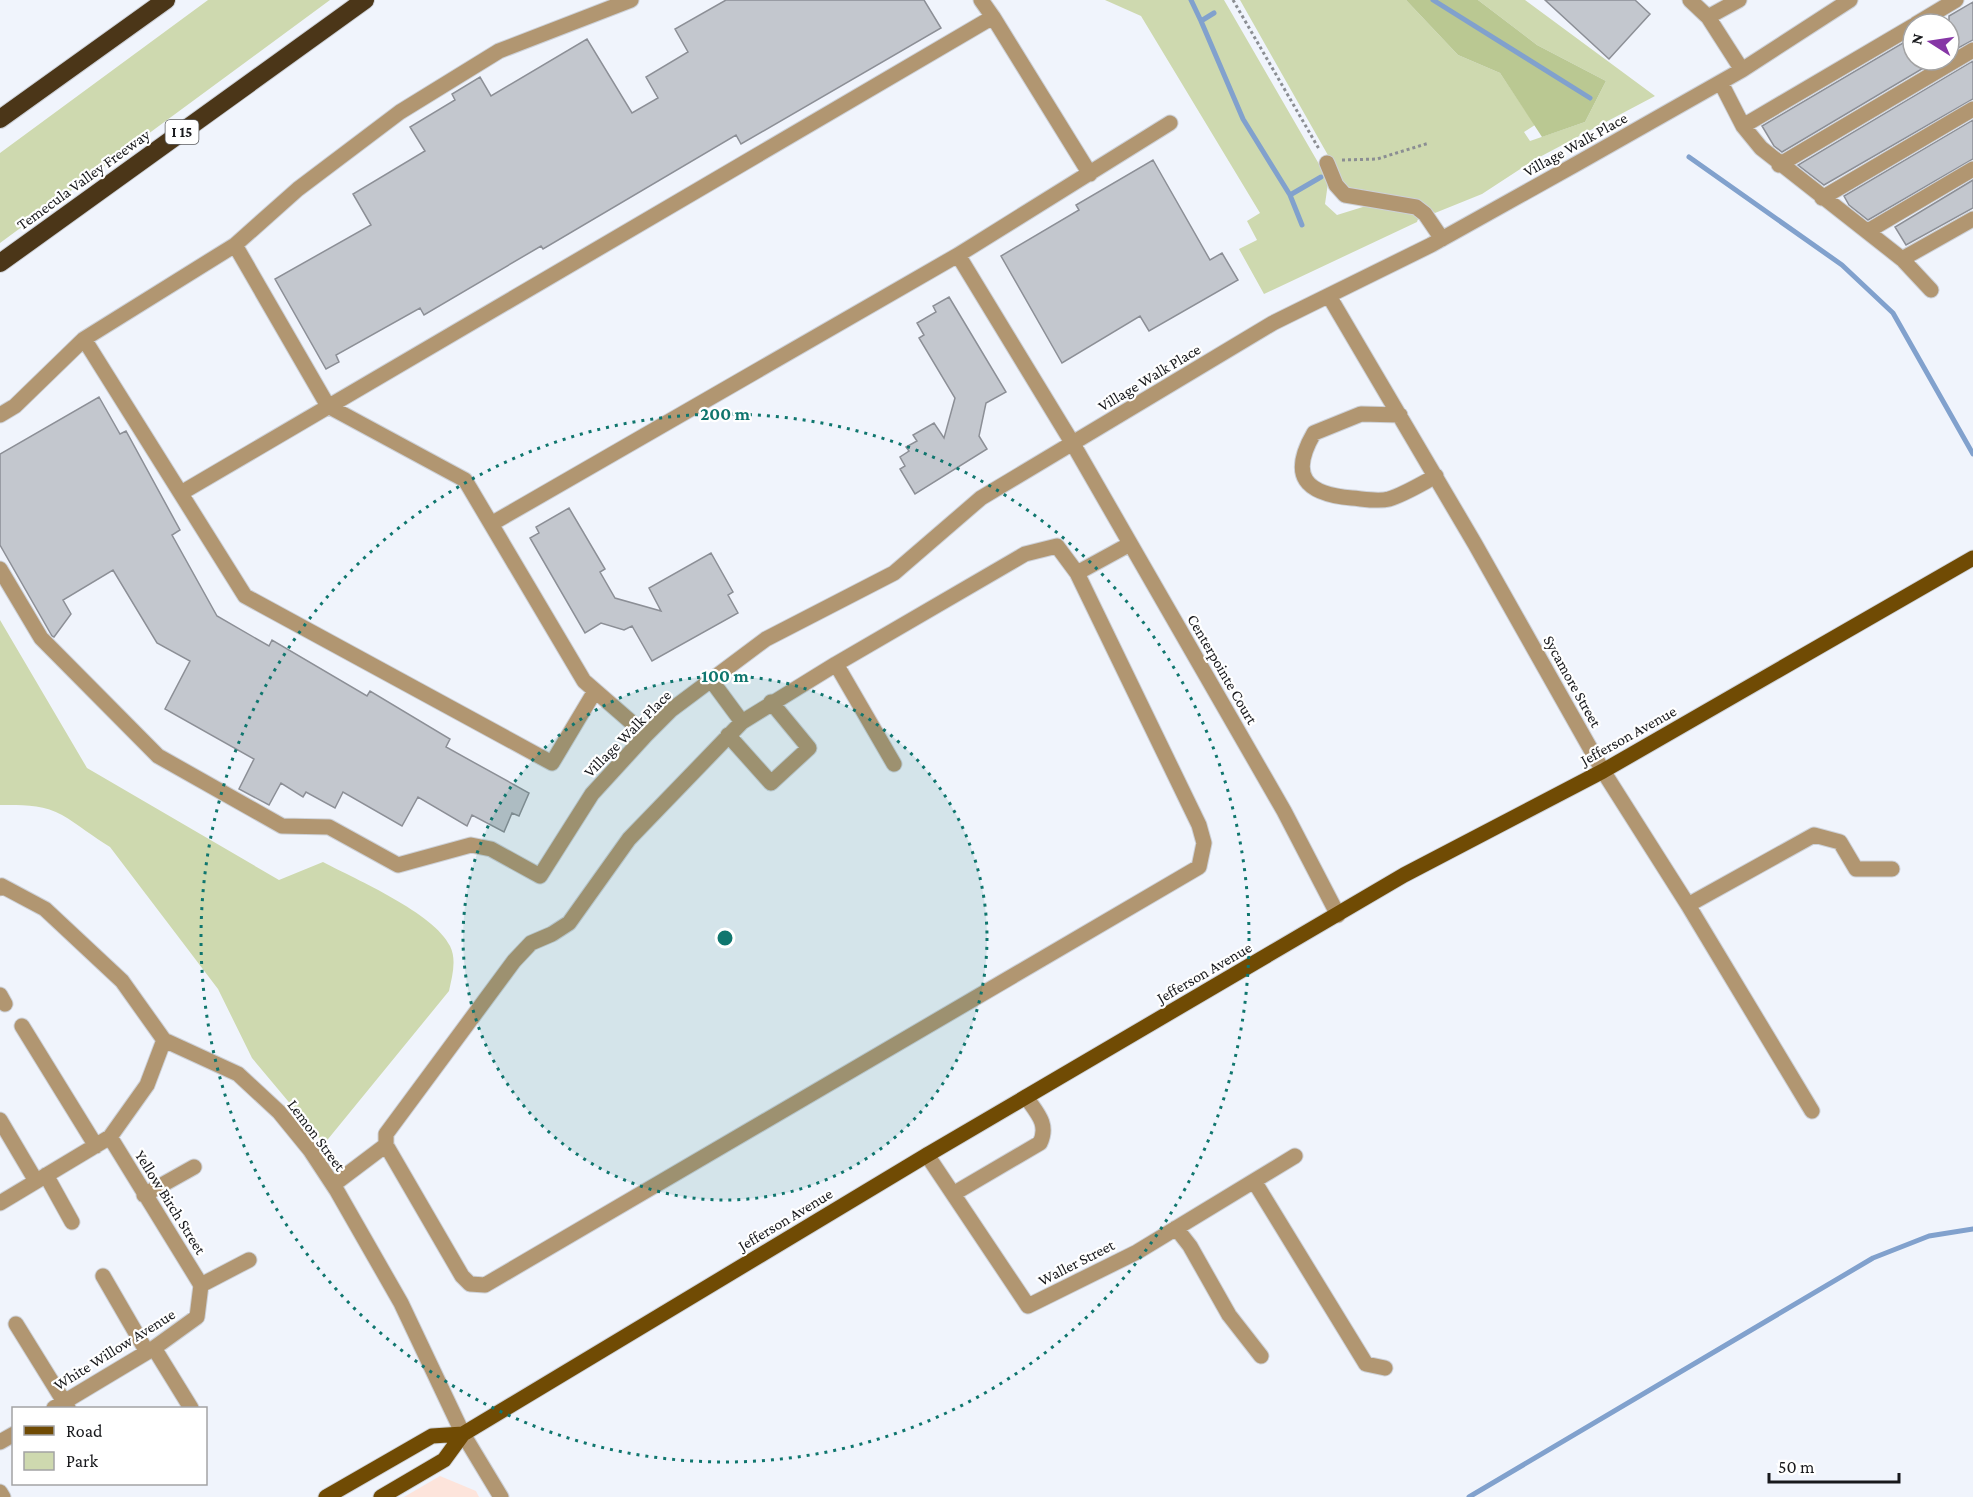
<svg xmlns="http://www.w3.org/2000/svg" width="1973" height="1497" font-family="'Crimson Pro',serif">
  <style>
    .education { fill: #fde4db }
    .green { fill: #ced9af }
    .forest { fill: #bac892 }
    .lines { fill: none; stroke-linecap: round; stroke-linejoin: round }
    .stream { stroke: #81a1cd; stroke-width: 5 }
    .building { fill: #c3c7ce; stroke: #8c8f96; stroke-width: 1.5 }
    .minor-casing { stroke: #cdd1d8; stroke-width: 17 }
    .major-casing { stroke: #cdd1d8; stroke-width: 17 }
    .highway-casing { stroke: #cdd1d8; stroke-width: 20 }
    .path { stroke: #8b8e93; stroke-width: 3; stroke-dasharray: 3 3; stroke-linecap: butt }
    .minor { stroke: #b19671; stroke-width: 15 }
    .major { stroke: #704b04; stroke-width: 15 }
    .highway { stroke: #4b3618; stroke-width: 18 }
    .ring { fill: none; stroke: #0f766e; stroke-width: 3; stroke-dasharray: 3 6 }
    .labels { text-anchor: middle; stroke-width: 4.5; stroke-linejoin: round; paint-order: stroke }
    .shield { fill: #fff; stroke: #5d5e60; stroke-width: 1.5 }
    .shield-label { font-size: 15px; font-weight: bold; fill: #18191c }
    .street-label { font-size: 16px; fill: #18191c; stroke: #fff }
    .centre { fill: #0f766e; stroke: #fff; stroke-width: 3 }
    .ring-label { font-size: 18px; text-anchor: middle; font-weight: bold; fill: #0f766e; stroke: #fff; stroke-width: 4.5; stroke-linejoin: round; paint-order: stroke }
  </style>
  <rect width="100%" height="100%" fill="#f0f4fc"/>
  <path class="education" d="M440 1476 476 1491 479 1497H404Z"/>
  <path class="green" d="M208 0H330L0 243V153Z
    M1105 0H1224L1323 171 1328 183 1325 204 1337 215 1366 206 1414 212 1419 216 1417 222 1264 294 1239 249 1257 240 1247 221 1260 213 1141 16Z
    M1240 0H1406L1458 55 1500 73 1535 125 1524 132 1530 141 1585 122 1606 81 1537 45 1478 0H1525L1655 96 1534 160 1482 194 1435 213 1415 199 1346 187Z
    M0 620 87 768 279 880 323 862C357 880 434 913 450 946 457 960 452 977 449 991L324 1144 252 1058 218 989 110 847C93 837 78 824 62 815 43 804 20 805 0 805Z"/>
  <path class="forest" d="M1406 0H1478L1537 45 1606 81 1585 122 1542 137 1500 73 1458 55Z"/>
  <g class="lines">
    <path class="stream" d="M1191 0 1201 21
      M1433 0 1590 98
      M1214 13 1201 21 1243 119 1290 195 1302 225
      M1689 157 1842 265 1893 313 1973 454
      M1290 195 1321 177
      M1469 1497 1873 1258 1929 1236 1973 1229"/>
  </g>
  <path class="building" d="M726 0H924L941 28 741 144 736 135 543 249 541 246 424 315 420 308 336 355 339 362 326 369 275 279 371 225 353 194 425 151 410 127 455 100 452 94 480 77 491 96 587 39 632 113 658 98 646 77 688 52 675 29Z
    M1545 0H1635L1650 14 1609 59Z
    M1973 2V40L1949 53V16Z
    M1913 37V60H1937L1782 152 1774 146 1762 126Z
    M1973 61V99L1824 185 1798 165Z
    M1973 120V159L1868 220 1849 205 1844 196Z
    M1153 160 1210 260 1222 253 1238 280 1149 331 1140 316 1062 363 1001 256 1079 210 1076 205Z
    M1973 180V208L1906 245 1895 227Z
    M949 297 1006 392 986 403 979 436 987 449 915 494 900 469 905 466 900 457 909 451 906 447 917 441 913 435 934 423 944 438 955 398 919 338 924 335 917 323 936 312 933 306Z
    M99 397 120 434 126 431 180 530 172 535 217 616 269 646 272 640 367 696 370 691 450 739 446 747 529 793 519 816 512 813 504 832 472 815 467 826 418 797 402 826 343 792 335 808 306 792 303 797 281 783 269 805 239 789 254 759 165 709 190 661 157 643 113 570 63 600 71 614 54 637 52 636 0 545V454Z
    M569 508 605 569 600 572 615 598 661 611 649 588 711 553 733 592 728 595 738 613 652 661 632 626 624 630 601 623 585 633 530 538 539 533 536 527Z"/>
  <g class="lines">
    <defs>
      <path id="minor" d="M981 0 993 17
        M1690 0 1708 17
        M1739 0 1708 17 1742 70
        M1916 24 1956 0
        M1721 83 1743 126 1761 148 1902 259 1931 290
        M1743 126 1913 26
        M1327 163 1336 185 1345 195 1416 207 1425 214 1442 239
        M1779 165 1973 50
        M1822 198 1973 109
        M1868 231 1973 169
        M235 245 328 406 465 480 584 681 646 735
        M958 255 1073 444 1284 811 1338 915
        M1902 259 1973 219
        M1329 296 1475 544 1603 771 1688 905 1812 1111
        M84 339 245 596 552 763 595 691
        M0 415 15 406 84 339 235 245 298 189 400 112 499 51 631 0
        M1400 415 1361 414 1314 433C1289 476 1305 494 1352 498 1364 499 1378 502 1389 499 1405 494 1421 484 1436 476
        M181 493 993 17 1090 174
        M491 524 958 255 1170 123
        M0 569 41 638 158 756 282 826 329 827 398 865 471 845 491 849 540 876 592 794 646 735 671 710 766 639 894 573 981 498 1273 323 1431 245 1578 163 1742 70 1850 0
        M836 664 742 722 629 839 569 923 552 934 531 943 514 961 386 1134V1145L462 1276 470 1284 485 1285 1199 867 1204 843 1199 825 1077 573
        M711 680 742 722
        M728 735 771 783 809 748 771 702
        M894 764 836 664 1025 554 1057 546 1077 573 1130 544
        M0 888 2 886 45 909 122 981 164 1040 238 1074 279 1112 310 1150 337 1191 401 1303 463 1434 501 1497
        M1688 905 1814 835 1840 842 1856 869H1892
        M0 995 5 1004
        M22 1026 96 1146
        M0 1120 36 1181
        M110 1137 201 1285
        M927 1155 1028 1306 1137 1252 1295 1156
        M46 1175 72 1222
        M1254 1181 1366 1364 1385 1368
        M333 1185 386 1145
        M953 1194 1040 1143C1049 1124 1037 1113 1026 1097
        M144 1195 194 1167
        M0 1203 110 1137 147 1085 164 1040
        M1176 1228 1190 1246 1229 1315 1261 1356
        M103 1276 147 1352
        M201 1285 249 1260
        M16 1324 68 1408
        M154 1348 191 1408
        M54 1408 154 1348 197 1317 201 1285
        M0 1442 14 1434
        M0 1492 3 1497"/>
      <path id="major" d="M326 1497 432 1436 463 1434
        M381 1497 444 1460 463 1434 927 1155 1404 875 1603 771 1973 558"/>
      <path id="highway" d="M0 119 166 0
        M0 263 365 0"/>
    </defs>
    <use href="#minor" class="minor-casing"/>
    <use href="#major" class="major-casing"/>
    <use href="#highway" class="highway-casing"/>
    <path class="path" d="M1233 0 1319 149
      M1342 160 1377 159 1429 143"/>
    <use href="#minor" class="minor"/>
    <use href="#major" class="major"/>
    <use href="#highway" class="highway"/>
  </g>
  <circle cx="725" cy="938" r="262" fill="#0f766e" fill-opacity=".12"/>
  <g class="ring">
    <circle cx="725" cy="938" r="262"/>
    <circle cx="725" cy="938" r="524"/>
  </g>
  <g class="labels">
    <rect class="shield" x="165.5" y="120" width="33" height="24" rx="4.5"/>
    <g class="shield-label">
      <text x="182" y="137">I 15</text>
    </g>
    <g class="street-label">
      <text transform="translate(1575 144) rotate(-29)" y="6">Village Walk Place</text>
      <text transform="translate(83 179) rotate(-36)" y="6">Temecula Valley Freeway</text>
      <text transform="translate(1149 377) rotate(-31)" y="6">Village Walk Place</text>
      <text transform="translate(1223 669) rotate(60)" y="6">Centerpointe Court</text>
      <text transform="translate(1573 681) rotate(61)" y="6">Sycamore Street</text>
      <text transform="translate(627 733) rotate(-45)" y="6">Village Walk Place</text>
      <text transform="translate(1628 735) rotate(-29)" y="6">Jefferson Avenue</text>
      <text transform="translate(1204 972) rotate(-30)" y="6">Jefferson Avenue</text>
      <text transform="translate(317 1135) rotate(53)" y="6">Lemon Street</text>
      <text transform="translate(171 1202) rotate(58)" y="6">Yellow Birch Street</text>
      <text transform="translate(785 1219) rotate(-31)" y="6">Jefferson Avenue</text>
      <text transform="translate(1076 1262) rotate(-27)" y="6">Waller Street</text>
      <text transform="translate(114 1349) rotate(-32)" y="6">White Willow Avenue</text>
    </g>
  </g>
  <circle cx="725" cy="938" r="9" class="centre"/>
  <g class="ring-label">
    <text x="725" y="420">200 m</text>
    <text x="725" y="682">100 m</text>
  </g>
  <rect x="12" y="1407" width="195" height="78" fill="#ffffff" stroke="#a3a3a4" stroke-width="1.5"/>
  <rect x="24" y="1426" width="30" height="9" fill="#704b04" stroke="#a3a3a4" stroke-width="1.5"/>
  <text x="66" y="1437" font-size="18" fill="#18191c">Road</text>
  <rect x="24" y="1452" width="30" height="18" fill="#ced9af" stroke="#a3a3a4" stroke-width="1.5"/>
  <text x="66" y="1467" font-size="18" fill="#18191c">Park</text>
  <g transform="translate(1931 42) rotate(282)"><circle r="28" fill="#ffffff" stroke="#a3a3a4" stroke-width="1.5"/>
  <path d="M0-4.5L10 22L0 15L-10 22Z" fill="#8636a6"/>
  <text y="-9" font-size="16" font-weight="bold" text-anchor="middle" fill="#18191c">N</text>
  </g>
  <path d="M1769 1473v9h130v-9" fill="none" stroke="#18191c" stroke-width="3"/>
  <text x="1778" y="1473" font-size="18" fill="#18191c" stroke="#ffffff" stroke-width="4.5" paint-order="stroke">50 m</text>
</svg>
